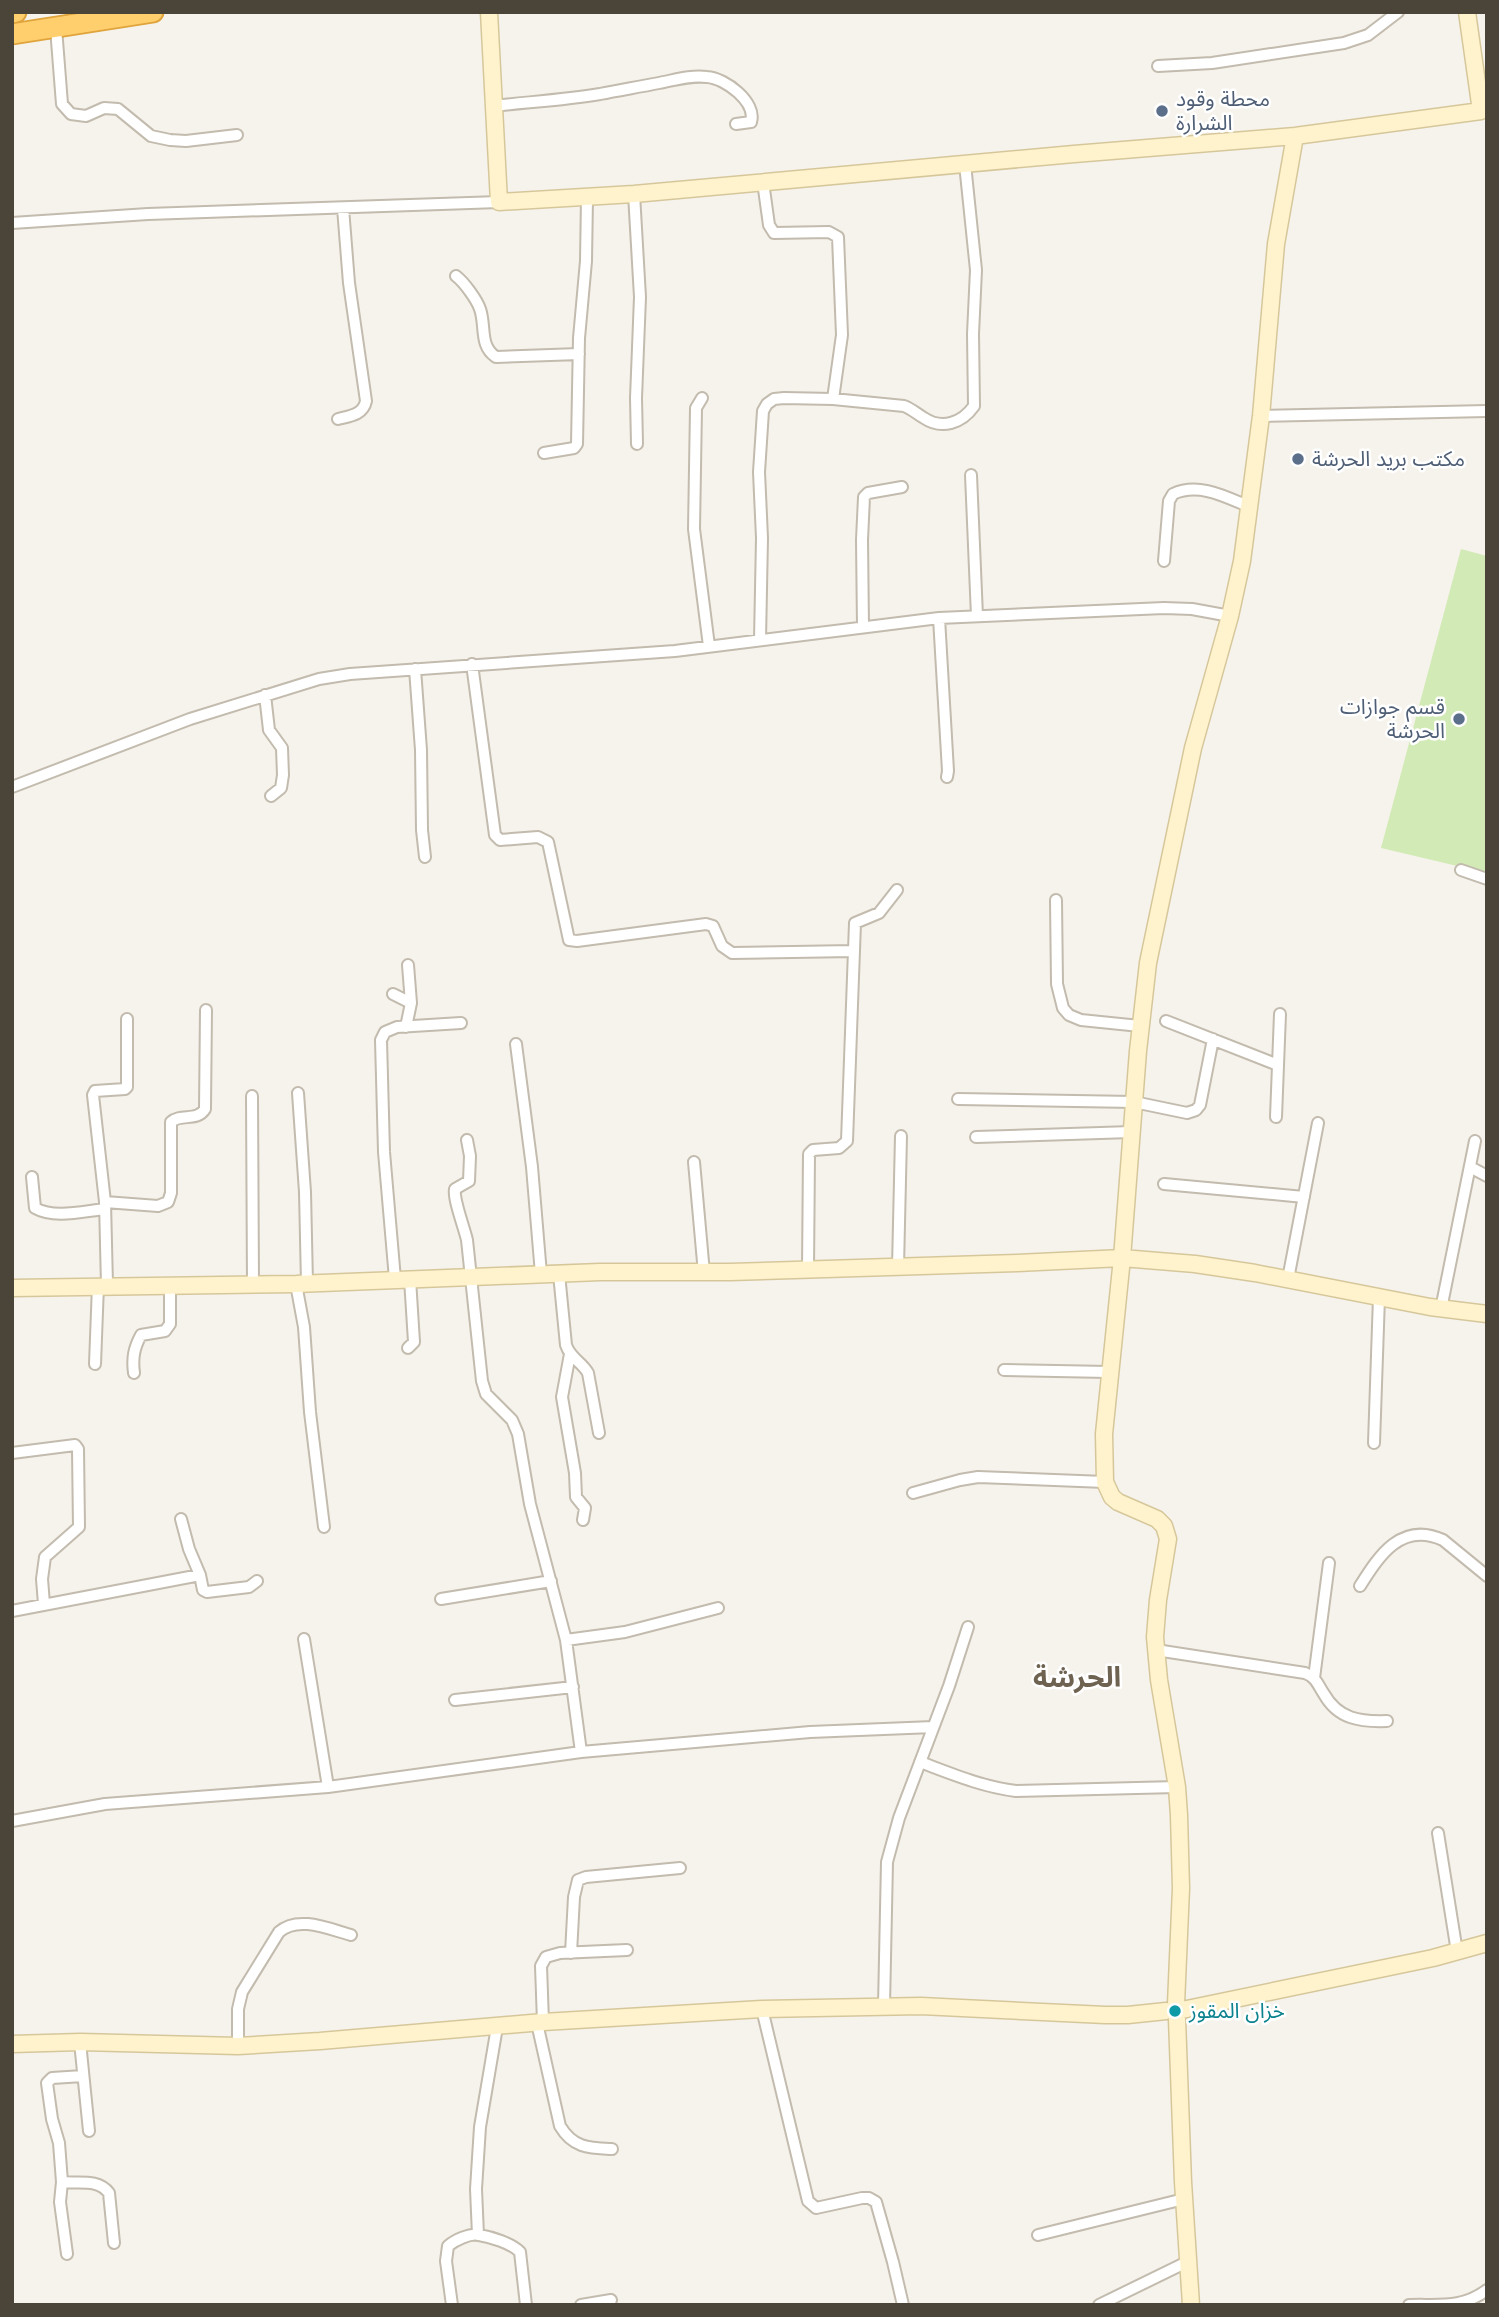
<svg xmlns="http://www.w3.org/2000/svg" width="1499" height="2317" font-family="Quicksand,'Noto Sans Arabic',sans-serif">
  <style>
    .green { fill: #d2eab5 }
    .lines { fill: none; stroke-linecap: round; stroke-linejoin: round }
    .street-casing { stroke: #c2bbae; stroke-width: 14 }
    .secondary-casing { stroke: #d6c79b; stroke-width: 19 }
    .highway-casing { stroke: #e0a43c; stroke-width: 23 }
    .street { stroke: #fff; stroke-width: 10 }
    .secondary { stroke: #fff3cd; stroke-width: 16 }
    .highway { stroke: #ffcf6e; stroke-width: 19 }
    .service-dot { fill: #5c6f8a; stroke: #fff; stroke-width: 2.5 }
    .culture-dot { fill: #0f9aa8; stroke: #fff; stroke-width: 2.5 }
    .labels { text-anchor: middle; stroke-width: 5; stroke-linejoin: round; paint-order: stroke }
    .service-label { font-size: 21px; fill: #4e5e75; stroke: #fff; text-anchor: start }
    .culture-label { font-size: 21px; fill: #0d838f; stroke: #fff; text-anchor: start }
    .district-label { font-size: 28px; font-weight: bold; fill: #6e6250; stroke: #fff }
  </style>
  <rect width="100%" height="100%" fill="#f6f3ec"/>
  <path class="green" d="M1461 549 1487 556V873L1381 848Z"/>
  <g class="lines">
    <defs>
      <path id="street" d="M56 28 62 104 71 114 86 116 104 108 118 109 151 136 170 140 186 141 237 135
        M1158 66 1212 63 1344 43 1368 35 1398 12
        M493 106C528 102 565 100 600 94 620 90 639 87 659 83 675 80 690 75 707 77 725 78 757 102 751 122L736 124
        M763 182 769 225 774 233 829 232 838 237 842 335 833 399
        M634 194 640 297 636 398 637 444
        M12 223 148 214 499 202
        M456 276C464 282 477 300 480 309 486 326 479 346 496 357L579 354
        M702 398 696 408 694 529 709 646
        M1261 416 1487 411
        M338 419C350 416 363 415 366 401L349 283 343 208
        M544 453 574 448 577 444 579 338 586 261 587 198
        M971 475 977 616
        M1164 561 1169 501 1173 494C1199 482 1226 497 1250 507
        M939 618 948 771 947 777
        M863 627 862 540 864 497 868 493 902 487
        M760 640 762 538 759 472 763 411 767 404 774 399 784 398 833 399 904 406C912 409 917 414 924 418 942 430 962 423 974 406L973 334 976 270 965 164
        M472 664 495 835 500 840 538 837 548 842 569 940 577 941 706 924 713 926 722 946 732 953 853 951
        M415 669 421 750 422 830 425 857
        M265 695 269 730 282 748 283 775 281 788 271 796
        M12 787 190 719 319 679 350 674 675 651 939 618 1164 608 1192 609 1230 616
        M1461 870 1487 879
        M1056 900 1057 984 1063 1008 1069 1015 1081 1020 1140 1026
        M408 965 411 1003
        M393 994 411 1003 406 1027
        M1166 1021 1278 1065
        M516 1044 532 1167 541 1274
        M298 1093 305 1192 307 1283
        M252 1096 253 1284
        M958 1099 1134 1102 1187 1113 1196 1110 1200 1105 1213 1039
        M1276 1117 1280 1014
        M976 1137 1131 1132
        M467 1140 470 1156 469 1181 455 1189C453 1199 464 1227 467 1240L482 1381 486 1394 512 1420 518 1434 530 1504 566 1640 581 1752
        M694 1162 704 1273
        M1470 1167 1487 1176
        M32 1177 35 1208C54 1219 84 1211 105 1209
        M1164 1184 1304 1197
        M105 1202 93 1095 95 1091 125 1089 127 1087V1019
        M898 1267 901 1136
        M808 1270 809 1154 813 1150 839 1148 847 1141 855 923 879 913 897 890
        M559 1274 566 1345C570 1358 582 1362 588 1373L599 1433
        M395 1279 384 1152 381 1040 385 1032 397 1027 461 1023
        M1288 1279 1318 1123
        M296 1284 304 1327 310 1412 324 1527
        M107 1285 105 1202 158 1206 168 1202 171 1193V1122C181 1113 197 1122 205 1109L206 1010
        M1441 1309 1475 1141
        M408 1348 414 1342 410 1279
        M570 1354 562 1397 575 1473 576 1497 585 1508 583 1520
        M95 1364 98 1285
        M1004 1370 1109 1372
        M134 1373C132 1358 134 1348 141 1335L165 1331 170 1324V1285
        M1374 1443 1379 1297
        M12 1453 75 1445 78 1449 79 1527 45 1557 42 1579 44 1604
        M913 1493 960 1480 978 1477 1105 1482
        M181 1519 189 1549 200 1575
        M1360 1586C1379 1556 1401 1521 1443 1540L1487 1576
        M441 1599 551 1581
        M12 1611 200 1575 203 1590 207 1592 249 1587 257 1581
        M304 1639 328 1787
        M566 1640 625 1632 718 1608
        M1156 1650 1305 1673C1316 1677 1318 1685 1324 1694 1338 1719 1360 1722 1387 1721
        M1314 1678 1329 1563
        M455 1700 573 1687
        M920 1762C952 1774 983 1787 1016 1791L1177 1787
        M12 1821 105 1804 328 1787 581 1752 810 1732 933 1727
        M1438 1833 1457 1952
        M571 1953 574 1897 578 1880 586 1877 680 1868
        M884 2006 887 1862 899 1818 949 1686 968 1627
        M762 2009 808 2201 816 2208 862 2198H869L876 2202 893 2262 903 2305
        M543 2022 541 1966 546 1957 560 1953 627 1950
        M537 2023 560 2126C573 2148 589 2148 612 2149
        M80 2042 89 2131
        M238 2046V2009L242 1992 279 1932C298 1915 329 1929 351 1935
        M62 2182C78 2184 98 2178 109 2193L114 2243
        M478 2235 476 2189 480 2127 497 2027
        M1038 2235 1184 2199
        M67 2254 60 2202 62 2182 59 2143 52 2119 47 2083 52 2078 83 2076
        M452 2305 446 2261 448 2246C455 2240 470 2233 479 2235 491 2237 511 2243 520 2252L526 2305
        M581 2305 611 2300
        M1099 2305 1187 2262
        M1409 2305C1440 2304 1461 2309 1487 2290"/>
      <path id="secondary" d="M489 12 499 202 634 194 1074 154 1295 136 1481 111 1467 12
        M12 1288 296 1284 600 1272H730L1017 1263 1122 1258 1195 1264 1255 1273 1430 1307 1487 1314
        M1176 2004 1181 1888 1179 1815 1177 1787 1159 1680 1155 1637 1158 1600 1168 1539 1164 1526 1157 1519 1118 1502 1112 1497 1105 1482 1104 1434 1122 1258 1138 1051 1148 963 1193 748 1230 616 1242 561 1261 416 1276 244 1295 136
        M1182 2010 1433 1958 1487 1943
        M1177 2019 1183 2182 1191 2305
        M12 2044 80 2042 238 2046 320 2041 543 2022 762 2009 921 2006 1105 2015H1128L1166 2011"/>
      <path id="highway" d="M12 13 16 12
        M12 34 153 12"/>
    </defs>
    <use href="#street" class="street-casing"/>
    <use href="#secondary" class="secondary-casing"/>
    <use href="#highway" class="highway-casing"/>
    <use href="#street" class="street"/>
    <use href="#secondary" class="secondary"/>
    <use href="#highway" class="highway"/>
  </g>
  <g class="service-dot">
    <circle cx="1162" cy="111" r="7"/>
    <circle cx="1298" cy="459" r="7"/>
    <circle cx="1459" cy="719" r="7"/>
  </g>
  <circle class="culture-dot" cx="1175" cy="2011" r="7"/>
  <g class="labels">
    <g class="service-label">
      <text x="1176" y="106">محطة وقود<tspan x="1176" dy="24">الشرارة</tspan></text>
      <text x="1312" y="466">مكتب بريد الحرشة</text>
      <text x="1445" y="714" text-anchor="end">قسم جوازات<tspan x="1445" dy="24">الحرشة</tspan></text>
    </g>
    <g class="culture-label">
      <text x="1189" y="2018">خزان المقوز</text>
    </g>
    <g class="district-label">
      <text x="1077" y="1687">الحرشة</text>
    </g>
  </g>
  <rect width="1499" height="2317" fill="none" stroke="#4b4439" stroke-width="28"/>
</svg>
